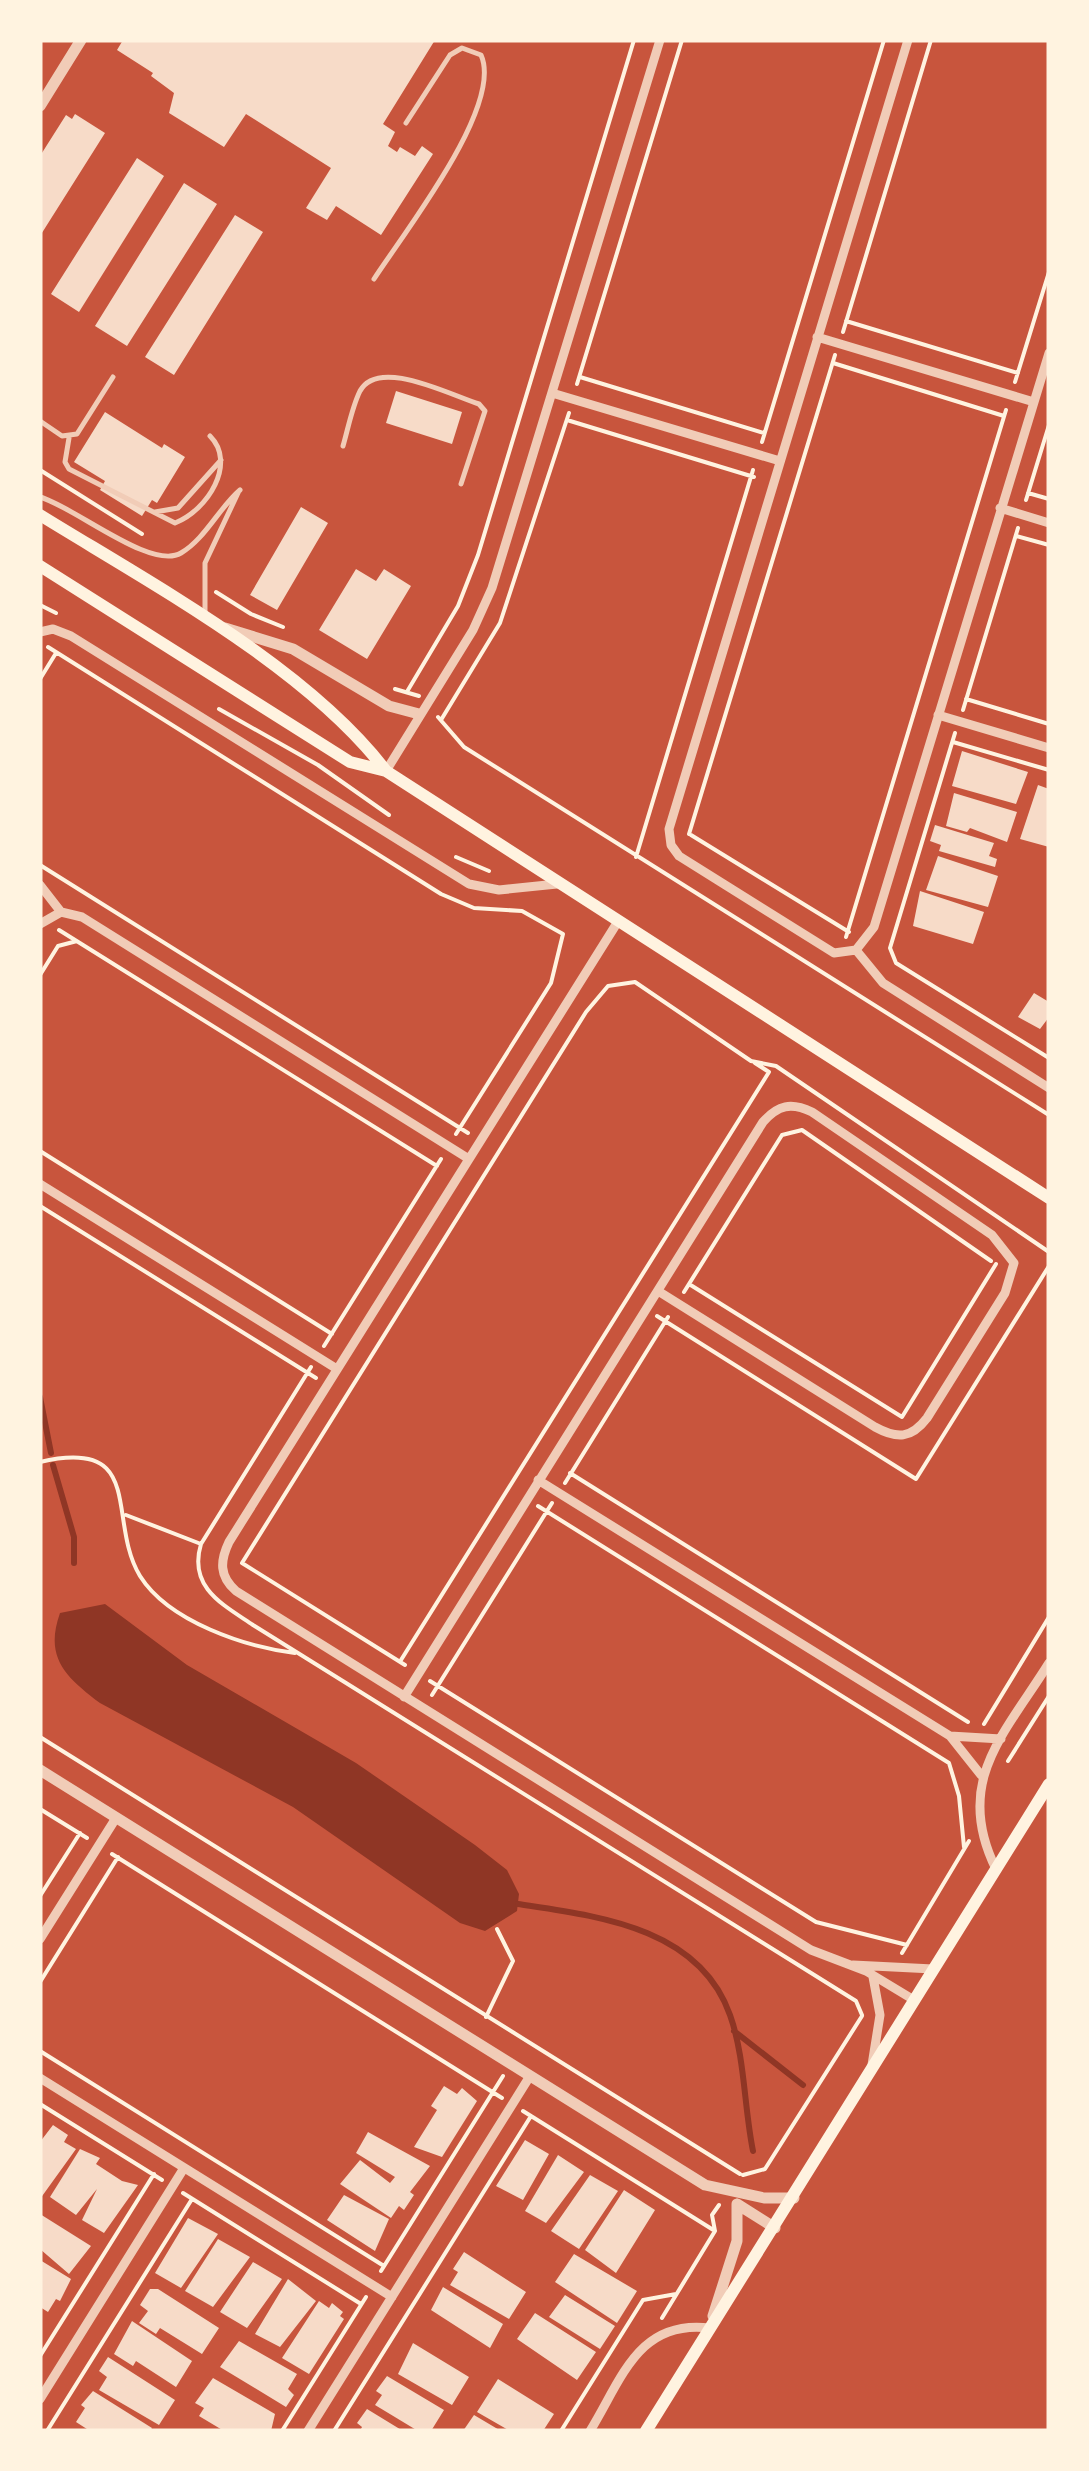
<svg xmlns="http://www.w3.org/2000/svg" width="1089" height="2471" font-family="Ubuntu,sans-serif">
  <style>
    .water { fill: #8f3625 }
    .lines { fill: none; stroke-linecap: round; stroke-linejoin: round }
    .stream { stroke: #8f3625; stroke-width: 6 }
    .building { fill: #f7dbc8 }
    .path { stroke: #fff3e0; stroke-width: 4 }
    .service { stroke: #f1ccb7; stroke-width: 5 }
    .minor { stroke: #f1ccb7; stroke-width: 9 }
    .tertiary { stroke: #f1ccb7; stroke-width: 11 }
    .secondary { stroke: #fff3e0; stroke-width: 12 }
  </style>
  <rect width="100%" height="100%" fill="#c8553d"/>
  <path class="water" d="M105 1604 187 1665 356 1763 475 1845 507 1870 519 1894 517 1911 485 1931 460 1923 293 1807 100 1703C66 1677 44 1658 60 1613Z"/>
  <g class="lines">
    <path class="stream" d="M40 1397 51 1453
      M53 1465 74 1537V1563
      M518 1904C597 1916 699 1927 730 2015 745 2057 744 2107 753 2151
      M734 2031 803 2085"/>
  </g>
  <path class="building" d="M123 40H435L383 124 395 132 388 146 397 152 400 147 415 156 422 146 433 154 381 235 336 206 327 220 306 208 331 168 246 114 224 147 169 113 174 93 151 76 153 73 117 50Z
    M75 114 105 133 40 236V156L66 115 72 119Z
    M137 158 164 176 79 312 51 294Z
    M184 183 217 204 127 346 95 326Z
    M235 215 263 232 174 375 145 357Z
    M396 391 462 412 452 444 386 423Z
    M105 412 162 448 164 444 185 457 157 503 152 500 142 516 100 490 105 481 74 462Z
    M301 507 328 523 277 610 250 595Z
    M356 569 376 581 384 569 411 586 367 659 319 630Z
    M962 751 1028 772 1016 804 952 786Z
    M1038 785 1049 789V847L1020 839Z
    M954 793 1017 812 1007 842 970 828 967 832 946 826Z
    M935 825 994 843 989 856 997 859 995 867 939 851 941 845 930 841Z
    M938 856 998 876 988 907 926 890Z
    M920 891 984 912 973 944 913 926Z
    M1034 993 1049 1002V1017L1040 1029 1018 1017Z
    M444 2086 457 2094 462 2088 477 2101 442 2157 414 2147 437 2110 431 2106Z
    M53 2125 68 2135 64 2142 76 2149 40 2199V2142Z
    M368 2132 430 2166 410 2192 414 2195 404 2210 399 2206 391 2218 340 2184 360 2160 390 2183 395 2177 356 2153Z
    M525 2140 549 2154 523 2200 496 2186Z
    M80 2149 100 2158 96 2164 122 2181 138 2185 104 2233 82 2220 97 2189 76 2215 50 2197Z
    M558 2155 584 2172 546 2223 525 2211Z
    M590 2175 618 2191 579 2249 551 2231Z
    M624 2190 655 2210 616 2273 585 2250Z
    M344 2195 389 2219 375 2251 327 2220Z
    M40 2214 91 2246 69 2274 40 2249Z
    M188 2218 218 2234 181 2288 155 2273Z
    M218 2239 250 2257 213 2307 185 2291Z
    M464 2252 526 2292 509 2319 450 2285 458 2272 453 2269Z
    M574 2254 637 2291 617 2323 555 2282Z
    M40 2260 71 2279 60 2301 56 2299 48 2312 40 2307Z
    M253 2262 282 2279 247 2328 220 2312Z
    M288 2279 316 2301 280 2347 255 2334Z
    M443 2287 503 2324 490 2348 431 2310Z
    M150 2289H158L219 2328 202 2354 160 2328 156 2334 139 2323 148 2311 140 2305Z
    M565 2295 615 2326 600 2349 549 2317Z
    M319 2301 329 2308 332 2303 343 2312 340 2316 344 2319 309 2374 282 2358Z
    M535 2313 596 2352 577 2380 517 2339Z
    M132 2321 192 2361 176 2387 136 2361 133 2366 114 2354Z
    M239 2341 297 2374 288 2389 294 2395 286 2407 220 2367Z
    M413 2343 469 2377 452 2405 398 2374Z
    M108 2357 175 2400 159 2425 99 2390 107 2377 99 2371Z
    M387 2376 444 2410 431 2431H418L375 2405 382 2395 376 2391Z
    M213 2378 275 2414 271 2431H224L199 2416 204 2408 195 2403Z
    M498 2379 554 2414 543 2431H510L477 2412Z
    M93 2391 152 2428 150 2431H90L76 2422 85 2408 81 2405Z
    M367 2409 403 2431H360L362 2427 357 2423Z
    M474 2415 501 2431H463Z"/>
  <g class="lines">
    <path class="path" d="M846 321 1018 373
      M843 332 931 40
      M833 363 1004 416
      M580 377 764 433
      M1015 382 1049 272
      M577 384 682 40
      M567 420 754 477
      M762 442 884 40
      M40 470 142 534
      M1028 493 1049 499
      M1026 500 1049 425
      M1016 536 1049 545
      M216 592 251 614 283 627
      M40 605 56 613
      M48 647 441 894 474 908 522 911 563 934 551 983 456 1134
      M40 679 56 653
      M395 689 419 696
      M408 690 458 606 478 555 634 40
      M966 699 1049 724
      M219 709 318 765 389 815
      M963 710 1018 528
      M438 717 464 747 1049 1115
      M441 720 500 623 569 413
      M955 733 890 948 896 963 1049 1058
      M953 742 1049 770
      M689 834 835 355
      M691 835 849 932
      M456 857 489 871
      M636 857 753 470
      M40 865 468 1133
      M59 930 437 1166
      M846 937 1006 410
      M40 975 58 946 77 941
      M40 1151 332 1334
      M40 1206 316 1378
      M689 1284 902 1417 996 1264
      M684 1292 782 1135 802 1130 991 1261
      M657 1316 916 1479 1049 1266
      M324 1346 441 1159
      M311 1367 201 1544C188 1587 222 1604 253 1625L856 2001 862 2015
      M40 1462C147 1437 106 1520 140 1576 169 1622 246 1647 295 1653
      M570 1473 968 1722
      M565 1483 668 1317
      M538 1506 949 1763 959 1796 964 1847
      M126 1515 201 1544
      M401 1660 769 1072 755 1063
      M405 1665 242 1563 586 1012 608 986 635 982 751 1061 776 1066 1049 1252
      M430 1681 816 1922 907 1945
      M432 1695 552 1503
      M984 1724 1049 1617
      M40 1737 740 2174
      M1008 1761 1049 1696
      M40 1809 87 1838
      M112 1854 502 2098
      M40 1896 80 1833
      M902 1953 969 1841
      M40 1982 118 1857
      M486 2017 513 1961 497 1929
      M40 2051 384 2266
      M40 2104 162 2180
      M523 2111 715 2231
      M743 2175 765 2169 862 2016
      M183 2193 361 2304
      M381 2271 503 2076
      M662 2318 715 2231 712 2215 719 2205
      M40 2356 154 2174
      M47 2431 192 2199
      M282 2431 366 2297
      M334 2431 531 2116
      M561 2431 643 2300 676 2294"/>
    <path class="service" d="M374 279C403 234 504 106 481 55L462 48 450 55 406 123
      M40 421 62 436 77 434 113 377
      M69 438 65 462 69 469 175 523C208 510 237 463 210 436
      M343 446C348 429 352 407 360 391 378 357 450 395 479 404L485 411 461 484
      M40 497C75 507 151 571 181 553 205 539 219 508 240 490
      M155 512 178 508 221 460
      M205 613V563L238 493"/>
    <path class="minor" d="M908 40 669 829 671 845 679 856 834 953 856 950 874 927 1049 353
      M817 337 1034 402
      M552 393 780 461
      M1000 508 1049 523
      M40 632 53 629 71 636 469 884 499 890 557 884
      M938 715 1049 748
      M386 771 473 630 492 588 660 40
      M40 885 61 912 82 917 469 1159
      M617 923 229 1542C220 1561 219 1576 236 1591L811 1950 866 1971 914 2000
      M40 924 61 912
      M856 950 883 983 1049 1088
      M40 1184 337 1369
      M538 1480 950 1736 981 1775
      M404 1697 763 1122C778 1105 791 1102 812 1112L992 1235 1014 1263 1005 1293 927 1418C911 1439 897 1439 875 1427L658 1291
      M950 1736 1001 1739
      M996 1869C953 1782 1004 1735 1049 1663
      M40 1939 116 1818
      M853 1965 933 1969
      M872 2065 880 2015 873 1977
      M40 2078 392 2297
      M40 2399 184 2168
      M308 2431 530 2076
      M590 2431C622 2379 638 2319 710 2328"/>
    <path class="tertiary" d="M40 106 81 40
      M225 628 293 649 389 706 419 714
      M40 1770 705 2185 764 2198H794
      M737 2204 775 2228
      M713 2316 737 2241V2204"/>
    <path class="secondary" d="M40 515C150 583 308 668 386 771L1049 1198
      M40 566 350 762 386 771
      M646 2431 1049 1784"/>
  </g>
  <rect width="1089" height="2471" fill="none" stroke="#fff3e0" stroke-width="85"/>
</svg>
